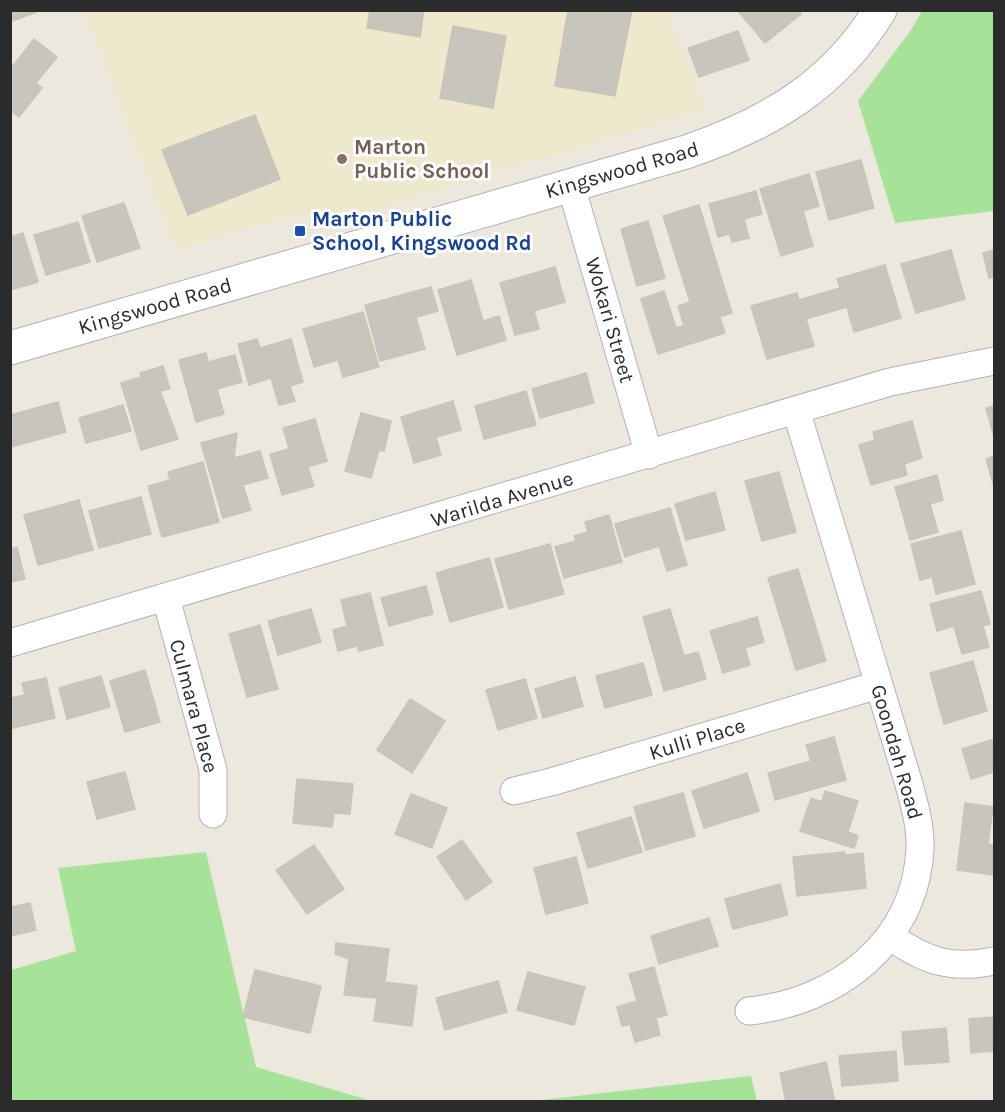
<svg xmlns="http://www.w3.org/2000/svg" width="1005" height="1112" font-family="Karla,sans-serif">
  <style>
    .education { fill: #eee9cc }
    .green { fill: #a6e399 }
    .building { fill: #c8c5bc; stroke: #c8c5b6; stroke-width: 1.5 }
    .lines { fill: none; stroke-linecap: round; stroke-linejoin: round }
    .street-casing { stroke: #b1b1be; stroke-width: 29 }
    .secondary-casing { stroke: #b1b1be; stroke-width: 35 }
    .street { stroke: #fff; stroke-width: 27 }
    .secondary { stroke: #fff; stroke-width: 33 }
    .education-dot { fill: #8d6e63; stroke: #fff; stroke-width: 2 }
    .transit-dot { fill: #1a4fb4; stroke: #fff; stroke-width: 2 }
    .labels { text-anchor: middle; stroke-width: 6; stroke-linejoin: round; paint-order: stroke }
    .education-label { font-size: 21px; font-weight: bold; fill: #785e54; stroke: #fff; text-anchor: start }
    .street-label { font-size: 21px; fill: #2b2b2b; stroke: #fff }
    .transit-label { font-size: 21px; font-weight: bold; fill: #164399; stroke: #fff; text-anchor: start }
  </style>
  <rect width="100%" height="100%" fill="#ede8dd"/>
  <path class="education" d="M84 11H667L706 110 343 218 322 207 176 250Z"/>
  <path class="green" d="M922 11H994V211L895 223 858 101 911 30Z
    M206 852 256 1067 372 1101 11 1102V970L76 951 58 868Z
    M751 1076 757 1101H533Z"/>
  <path class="building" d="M10 10H42L10 22Z
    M370 10H424L420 37 367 28Z
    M568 10H632L615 96 555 86Z
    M737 10H798L801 14 765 43Z
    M453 26 506 36 493 108 440 98Z
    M738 31 749 60 699 77 688 48Z
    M34 39 57 57 36 83 42 88 19 117 10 110V64L13 66Z
    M255 115 280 179 188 215 162 150Z
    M861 160 874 208 829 220 816 172Z
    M809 174 819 206 803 211 813 246 781 256 760 189Z
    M756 191 762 214 744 219 749 238 732 242 730 234 718 237 709 204Z
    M124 203 140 248 97 262 82 216Z
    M699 205 732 313 720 317 725 333 658 354 641 299 664 291 676 328 684 326 678 306 690 302 663 216Z
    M648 221 665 278 637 286 621 229Z
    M78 222 90 262 46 275 34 235Z
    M23 233 38 282 10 290V237Z
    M951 250 965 299 916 313 901 264Z
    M994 250V277L989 278 983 253Z
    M885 265 901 318 854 332 847 307 806 319 814 346 767 359 751 306 797 293 799 300 840 288 837 279Z
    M555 267 565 302 534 311 539 329 515 335 500 283Z
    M471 280 483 321 499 316 506 340 457 355 438 290Z
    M431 287 438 311 416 317 425 349 380 361 365 305Z
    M363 312 379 367 343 377 338 360 314 367 303 329Z
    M257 339 260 348 291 339 303 382 290 386 295 401 279 405 271 378 249 385 238 344Z
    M206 353 208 362 235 355 242 382 217 389 224 414 196 422 179 360Z
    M163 366 170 389 160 391 178 439 141 450 121 383 141 377 140 373Z
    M586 373 594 403 540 418 532 389Z
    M526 391 536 425 484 439 475 406Z
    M453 401 461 430 436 437 441 455 414 463 401 417Z
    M58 402 66 432 11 447 10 415Z
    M123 405 131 431 86 443 79 418Z
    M994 406V437L986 408Z
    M361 413 391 421 384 451 379 450 371 478 345 471Z
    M315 419 327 461 308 467 314 486 282 495 270 454 289 449 283 428Z
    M912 421 922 458 904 464 907 475 871 485 859 445 875 440 873 432Z
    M237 433 234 458 260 451 268 478 243 485 251 510 223 518 201 443Z
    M994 456V487L986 459Z
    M203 462 219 522 162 537 148 486 170 480 168 472Z
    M779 472 796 532 762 541 745 481Z
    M937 475 943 500 930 504 938 532 910 540 895 487Z
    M715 492 725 530 686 540 675 504Z
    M141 497 151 534 99 548 89 511Z
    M79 500 93 550 38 565 24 515Z
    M670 508 687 565 667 571 659 546 625 557 615 524Z
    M609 515 622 562 564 578 555 547 576 541 574 536 588 532 585 522Z
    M961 531 975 584 936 594 932 577 920 580 911 544Z
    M550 544 564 594 509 609 495 559Z
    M17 547 25 579 10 582V549Z
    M489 558 503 607 450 622 436 573Z
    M798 569 826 661 796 670 768 578Z
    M426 586 433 614 389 626 381 598Z
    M981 591 990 624 983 626 989 647 962 654 954 626 937 631 930 604Z
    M370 593 383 645 359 651 357 646 338 651 333 630 347 626 341 600Z
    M311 609 321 642 278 655 268 621Z
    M670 609 684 656 698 652 706 679 664 691 643 617Z
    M757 617 764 642 745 648 750 665 723 673 710 631Z
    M260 625 278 689 247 697 229 634Z
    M973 661 987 711 944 724 930 673Z
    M643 663 652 695 605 708 596 676Z
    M145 670 160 722 125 732 110 681Z
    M101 676 110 707 67 719 59 688Z
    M575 677 583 706 543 718 535 689Z
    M46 678 55 718 13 728 10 698 25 695 22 683Z
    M525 679 537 718 498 730 486 690Z
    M410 699 445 721 412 773 377 750Z
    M834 737 846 780 775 800 768 773 811 761 806 745Z
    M994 739V772L971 779 962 749Z
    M125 772 135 809 97 819 87 782Z
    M747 773 759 811 704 828 692 791Z
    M297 779 353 784 350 814 334 813 332 827 293 823Z
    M825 791 858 801 848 832 858 836 854 848 800 831 811 798 822 802Z
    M683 793 695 836 646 850 634 807Z
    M411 794 447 808 432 848 395 834Z
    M965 803 993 807 988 844 994 845V875L957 870Z
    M631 817 642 852 588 868 577 833Z
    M462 840 492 882 466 900 437 857Z
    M314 845 344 889 307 914 276 870Z
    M844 852 845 855 863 853 866 888 797 896 793 857Z
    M576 857 588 903 546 914 534 868Z
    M780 884 788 915 733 929 725 899Z
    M30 903 36 930 10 936V907Z
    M709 918 718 946 659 964 651 936Z
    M336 943 389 949 385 982 417 986 412 1026 374 1021 377 998 344 995 349 959 335 954Z
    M654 967 667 1015 656 1018 660 1035 635 1042 630 1024 622 1026 617 1007 637 1001 629 974Z
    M255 970 321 986 310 1033 243 1017Z
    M528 972 585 987 574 1025 517 1010Z
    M498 981 507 1012 445 1030 436 998Z
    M994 1017V1051L971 1053 969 1019Z
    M946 1028 949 1062 905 1065 902 1032Z
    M896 1051 898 1081 842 1086 839 1056Z
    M826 1062 835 1102H786L780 1073Z"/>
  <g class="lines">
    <defs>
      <path id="street" d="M571 186 649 455
        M166 598 213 770V814
        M10 643 890 382 994 361
        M514 791 551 782 878 685
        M890 936C924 961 952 970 994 961
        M749 1011C837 1002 915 943 920 849 921 826 914 803 908 781L796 410"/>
      <path id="secondary" d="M10 348 686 152C768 124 834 86 880 10"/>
    </defs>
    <use href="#street" class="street-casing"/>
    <use href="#secondary" class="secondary-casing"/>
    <use href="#street" class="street"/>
    <use href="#secondary" class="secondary"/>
  </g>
  <circle class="education-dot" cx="342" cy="159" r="6"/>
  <rect class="transit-dot" x="294" y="225" width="12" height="12" rx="3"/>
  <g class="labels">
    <g class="education-label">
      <text x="354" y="154">Marton<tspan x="354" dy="24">Public School</tspan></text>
    </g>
    <g class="street-label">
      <text transform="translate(622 170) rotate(-16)" y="7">Kingswood Road</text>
      <text transform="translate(155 306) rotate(-16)" y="7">Kingswood Road</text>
      <text transform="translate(610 320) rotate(74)" y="7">Wokari Street</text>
      <text transform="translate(502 499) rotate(-17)" y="7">Warilda Avenue</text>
      <text transform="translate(194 706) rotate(75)" y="7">Culmara Place</text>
      <text transform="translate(697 739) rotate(-17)" y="7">Kulli Place</text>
      <text transform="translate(897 752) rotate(74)" y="7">Goondah Road</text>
    </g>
    <g class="transit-label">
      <text x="312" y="226">Marton Public<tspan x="312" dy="24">School, Kingswood Rd</tspan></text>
    </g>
  </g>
  <rect width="1005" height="1112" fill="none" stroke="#2b2b2b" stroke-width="24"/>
</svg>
